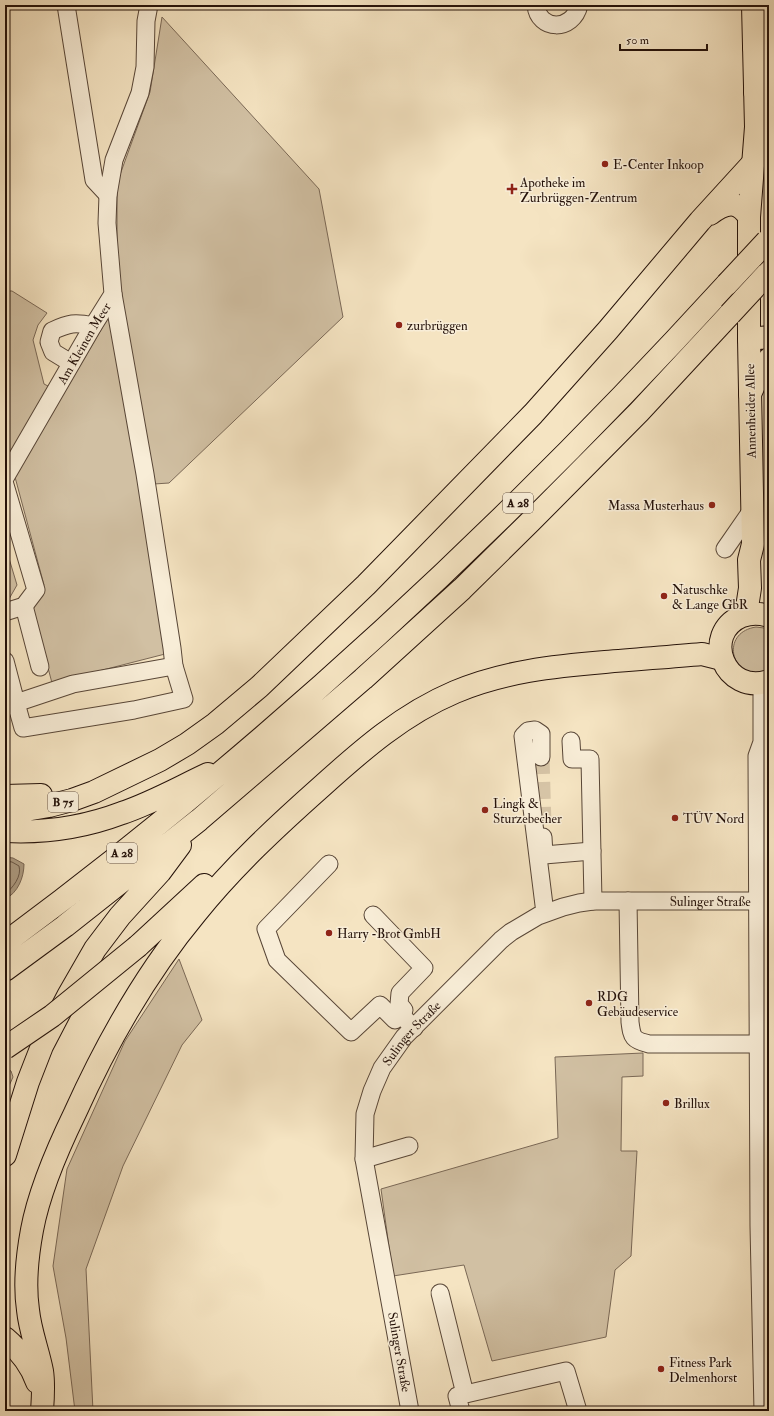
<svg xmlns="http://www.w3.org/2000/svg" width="774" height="1416" font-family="'IM FELL Double Pica',serif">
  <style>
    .green { fill: #d1c0a3; stroke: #7a6856 }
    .water { fill: #ae9c83; stroke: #776452 }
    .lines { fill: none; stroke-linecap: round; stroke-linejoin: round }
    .shore { stroke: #695646; stroke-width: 1 }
    .minor-tunnel { stroke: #d6c4a6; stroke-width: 17; stroke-dasharray: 17 8; stroke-linecap: butt }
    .minor-casing { stroke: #584637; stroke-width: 19 }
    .major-casing { stroke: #241109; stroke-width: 24 }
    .highway-casing { stroke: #241109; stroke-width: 24 }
    .minor { stroke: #f8edd7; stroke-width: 17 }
    .major { stroke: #f5e4c2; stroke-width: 22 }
    .highway { stroke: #f5e4c2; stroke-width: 22 }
    .highway-bridge-casing { stroke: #241109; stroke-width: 24; stroke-linecap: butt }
    .highway-bridge { stroke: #f5e4c2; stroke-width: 22 }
    .poi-dot { fill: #8f2418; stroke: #f8edd7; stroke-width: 1.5 }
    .labels { text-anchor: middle; stroke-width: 3; stroke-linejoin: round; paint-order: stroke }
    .shield { fill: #f8edd7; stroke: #645347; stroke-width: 1 }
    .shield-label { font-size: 12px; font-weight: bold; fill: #241109 }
    .poi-label { font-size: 13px; fill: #241109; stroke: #f8edd7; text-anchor: start }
    .street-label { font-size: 13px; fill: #241109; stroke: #f8edd7 }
  </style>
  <rect width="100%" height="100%" fill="#f5e4c2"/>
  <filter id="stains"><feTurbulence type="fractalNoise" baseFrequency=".005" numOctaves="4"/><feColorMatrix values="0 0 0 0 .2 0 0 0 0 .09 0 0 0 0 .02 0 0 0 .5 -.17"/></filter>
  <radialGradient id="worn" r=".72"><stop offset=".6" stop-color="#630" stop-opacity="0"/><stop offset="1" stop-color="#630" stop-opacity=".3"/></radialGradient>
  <path class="green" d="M162 17 319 189 343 317 169 483 154 484 117 299V183L150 92Z
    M5 291H12L47 313 38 325 33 340 44 384 50 387 5 465Z
    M109 316 169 653 52 683 32 607 44 585 15 477Z
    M5 545 17 585 5 606Z
    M756 627 764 628 769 631V670C733 686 717 633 756 627Z
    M179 959 202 1020 182 1045 123 1166 86 1269 93 1411H75L66 1338 53 1266 67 1169 125 1041Z
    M643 1053V1076L622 1077 621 1151H637L631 1256 615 1270 606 1337 492 1361 464 1265 393 1276 381 1189 558 1138 555 1057Z
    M5 1068 11 1071 13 1077 5 1095Z"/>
  <path class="water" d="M5 857 13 858 24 864C24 877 18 893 5 899Z"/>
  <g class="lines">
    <path class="shore" d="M5 861 12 862 19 866C22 876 13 888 5 894"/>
    <path class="minor-tunnel" d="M541 757 543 826"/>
    <defs>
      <g id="minor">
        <path d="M66 5 94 180 108 195"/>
        <path d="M536 5C538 31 573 32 579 5"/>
        <path d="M71 363 53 352 49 342 52 331C69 323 75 322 93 326"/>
        <path id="s1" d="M5 478 93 326 113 294 107 223 108 195 114 160 140 93 145 67 146 21 149 5"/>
        <path d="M5 485 36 590 24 606 5 612"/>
        <path d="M725 549 752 510"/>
        <path d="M24 606 40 667"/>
        <path d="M5 661 16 703 73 684 174 666"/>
        <path d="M5 707 16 703 23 728 134 710 184 699 174 666 172 648 145 474 113 294"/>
        <path d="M571 741 572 759H590L593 901"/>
        <path d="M541 757V734L535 730 528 731 523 736 545 913"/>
        <path d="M543 837 544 855 592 851"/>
        <path d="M329 864 266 929 277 960 351 1032 380 1005 395 1020 400 1014 414 1028"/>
        <path d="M628 901 630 1022C632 1038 633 1040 649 1044H759"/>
        <path d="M373 915 424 968 400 993 399 1004 404 1010 400 1014"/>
        <path d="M364 1159 409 1146"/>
        <path d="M440 1293 465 1394"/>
        <path id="s2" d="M410 1411 364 1159 365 1114 372 1091 382 1068 404 1037 501 940 511 932 538 916 563 907 579 903 593 901H758"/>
        <path d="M461 1411 457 1396 566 1371 578 1411"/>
        <path d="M763 1411 759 1226 757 756 762 742V696L763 683"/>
      </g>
      <path id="major" d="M746 614 750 588 749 560 753 544 749 339V217L756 127 753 5
        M769 616C760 613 751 613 742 616 700 634 725 696 769 681"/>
      <path id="highway" d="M754 47 769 67
        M755 92 769 87
        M710 214C726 202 738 200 749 217
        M749 339 769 337
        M750 394 756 381 769 359
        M5 796 41 795
        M5 812 26 810 49 806 72 800 94 792 160 760 187 744 215 724 259 687 366 585 533 414 608 330 700 221 753 163
        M5 831C44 833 85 827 122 813 152 803 180 787 208 774
        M5 943C267 749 507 525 727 284
        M138 946 204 885
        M5 970 65 926 199 820 363 679 462 589 531 521 639 412 730 314
        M5 1155 28 1082 42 1046 68 996 95 949 120 916 160 872 180 845
        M5 1338C19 1350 31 1365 37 1382
        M42 1411C43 1398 44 1384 42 1371 38 1350 30 1331 28 1310 24 1283 27 1257 32 1230 39 1192 58 1148 75 1113 107 1042 146 973 196 913 233 867 276 827 321 787 362 750 403 714 455 692 502 672 554 666 605 662 638 659 670 657 702 654L722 659"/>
    </defs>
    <use href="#minor" class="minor-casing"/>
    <use href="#major" class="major-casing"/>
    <use href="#highway" class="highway-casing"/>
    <use href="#minor" class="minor"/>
    <use href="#major" class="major"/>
    <use href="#highway" class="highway"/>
    <defs>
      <path id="highway-bridge" d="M727 284 767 241
        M730 314 767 274
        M5 1048 52 1016 138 946"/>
    </defs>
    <use href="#highway-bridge" class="highway-bridge-casing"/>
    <use href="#highway-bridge" class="highway-bridge"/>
  </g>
  <g class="poi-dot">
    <circle cx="605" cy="164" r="4"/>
    <path d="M510 183h4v4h4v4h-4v4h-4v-4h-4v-4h4z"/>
    <circle cx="399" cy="325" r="4"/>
    <circle cx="712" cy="505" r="4"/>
    <circle cx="664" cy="596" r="4"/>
    <circle cx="485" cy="810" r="4"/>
    <circle cx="675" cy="818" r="4"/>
    <circle cx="329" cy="933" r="4"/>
    <circle cx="589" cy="1003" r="4"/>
    <circle cx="666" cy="1103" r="4"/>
    <circle cx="661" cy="1369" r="4"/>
  </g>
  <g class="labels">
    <g class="shield">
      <rect x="503" y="493" width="30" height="20" rx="3"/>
      <rect x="48" y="792" width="30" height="20" rx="3"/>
      <rect x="107" y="843" width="30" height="20" rx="3"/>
    </g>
    <g class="shield-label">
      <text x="518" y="507">A 28</text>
      <text x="63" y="806">B 75</text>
      <text x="122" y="857">A 28</text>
    </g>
    <g class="poi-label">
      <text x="613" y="169">E-Center Inkoop</text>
      <text x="520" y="187">Apotheke im<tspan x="520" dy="15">Zurbrüggen-Zentrum</tspan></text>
      <text x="407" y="330">zurbrüggen</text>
      <text x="704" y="510" text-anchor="end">Massa Musterhaus</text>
      <text x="672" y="594">Natuschke<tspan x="672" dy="15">&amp; Lange GbR</tspan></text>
      <text x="493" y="808">Lingk &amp;<tspan x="493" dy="15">Sturzebecher</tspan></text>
      <text x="683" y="823">TÜV Nord</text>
      <text x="337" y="938">Harry -Brot GmbH</text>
      <text x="597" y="1001">RDG<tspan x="597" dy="15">Gebäudeservice</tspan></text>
      <text x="674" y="1108">Brillux</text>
      <text x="669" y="1367">Fitness Park<tspan x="669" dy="15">Delmenhorst</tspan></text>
    </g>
    <g class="street-label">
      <text dy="5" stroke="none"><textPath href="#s1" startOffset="156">Am Kleinen Meer</textPath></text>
      <text transform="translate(750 411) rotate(-91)" y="5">Annenheider Allee</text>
      <text dy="5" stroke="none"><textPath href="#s2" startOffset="744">Sulinger Straße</textPath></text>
      <text dy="5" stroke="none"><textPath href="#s2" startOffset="396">Sulinger Straße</textPath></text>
      <text transform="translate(400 1352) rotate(80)" y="5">Sulinger Straße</text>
    </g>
  </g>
  <rect width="774" height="1416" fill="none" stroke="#f5e4c2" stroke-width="20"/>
  <rect x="6" y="6" width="762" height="1404" fill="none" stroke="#241109" stroke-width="2"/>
  <rect x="10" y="10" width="754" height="1396" fill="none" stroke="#241109"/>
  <path d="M620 44v6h87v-6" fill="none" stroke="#241109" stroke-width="2"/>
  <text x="626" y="44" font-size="12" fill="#241109" stroke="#f8edd7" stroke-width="3" paint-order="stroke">50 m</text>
  <rect width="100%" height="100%" filter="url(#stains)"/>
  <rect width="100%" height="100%" fill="url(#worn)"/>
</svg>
